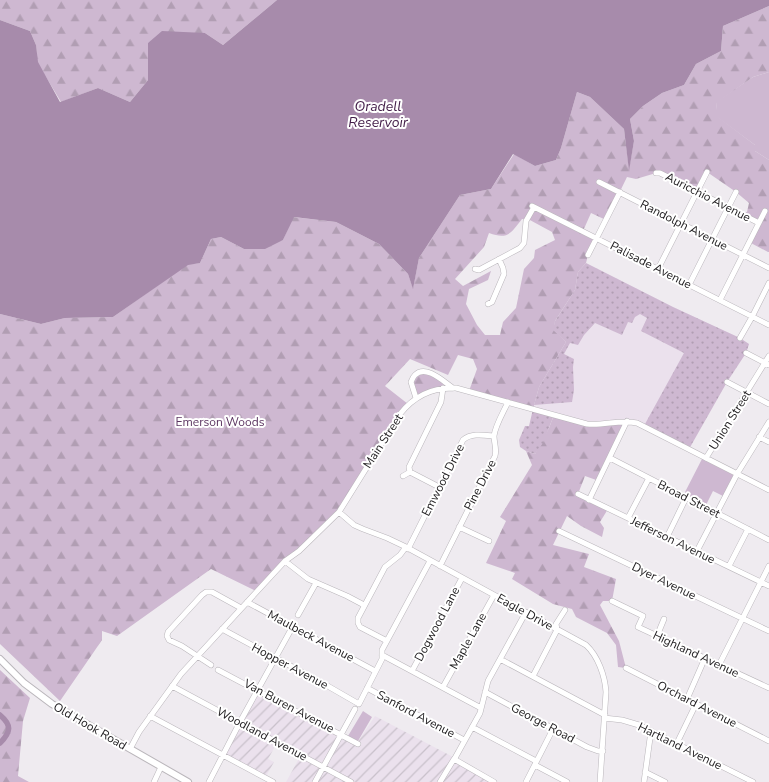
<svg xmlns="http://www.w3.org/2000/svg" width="769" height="782" font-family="'Nunito Sans',sans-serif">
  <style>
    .built { fill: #ebe1ed }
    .industrial { fill: url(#industrial-furrows) }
    .green { fill: #ceb8d1 }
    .forest { fill: url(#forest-firs); fill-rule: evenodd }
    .park { fill: url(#park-dots) }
    .water { fill: #a78bab }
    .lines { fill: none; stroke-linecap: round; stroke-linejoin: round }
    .river { stroke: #a78bab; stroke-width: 5.5 }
    .minor-casing { stroke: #bab6bb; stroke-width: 6 }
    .major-casing { stroke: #bab6bb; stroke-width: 8 }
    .minor { stroke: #fff; stroke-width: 5 }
    .major { stroke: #fff; stroke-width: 6 }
    .labels { text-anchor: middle; stroke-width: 4; stroke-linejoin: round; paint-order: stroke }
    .street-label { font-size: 12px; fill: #232123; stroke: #fff }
    .park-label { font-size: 12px; fill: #5c3662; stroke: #fff }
    .water-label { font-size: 14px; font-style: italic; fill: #431e49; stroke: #fff }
  </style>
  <defs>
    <pattern id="industrial-furrows" width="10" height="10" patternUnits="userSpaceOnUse" patternTransform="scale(1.25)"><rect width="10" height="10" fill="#ebe1ed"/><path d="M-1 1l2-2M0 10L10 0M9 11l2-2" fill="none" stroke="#c9c1cb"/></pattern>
    <pattern id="forest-firs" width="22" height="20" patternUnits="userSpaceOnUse" patternTransform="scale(1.25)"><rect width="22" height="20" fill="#ceb8d1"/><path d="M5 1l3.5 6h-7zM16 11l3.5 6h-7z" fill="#b19eb3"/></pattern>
    <pattern id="park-dots" width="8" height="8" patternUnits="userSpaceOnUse" patternTransform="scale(1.25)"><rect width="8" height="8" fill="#ceb8d1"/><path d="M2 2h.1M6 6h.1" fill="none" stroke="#b19eb3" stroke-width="1.8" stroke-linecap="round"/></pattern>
  </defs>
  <rect width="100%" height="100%" fill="#efebf0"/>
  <path class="built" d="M586 263 673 307 740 338 749 344 746 353 727 382 689 449 632 422 598 425 533 409 539 387 578 272Z"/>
  <path class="industrial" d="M258 690 357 743 375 716 455 758 497 782H286L301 755 277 743 268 759 274 762 265 778 223 755Z"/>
  <path class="green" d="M769 72V160L755 151V145L717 117 716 102 753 77Z
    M703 457 737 474 725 497 713 491 705 507 683 496Z
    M363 711 372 717 358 741 348 736Z"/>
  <path class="forest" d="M0 0H277L223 45 205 33 148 43V80L130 102 98 88 61 102 37 62 36 45 30 31 0 20Z
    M769 6V72L753 77 716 103 718 117 755 145V151L769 160V252H768L749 242 759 223 740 214 747 212 749 203 736 192 707 172 697 192 656 173 636 179 627 177 606 220 591 213 583 231 596 238 588 255 586 263 578 272 575 290 555 321 554 330 566 342 539 387 533 409 469 391 477 369 473 359 458 355 448 375 410 359 385 386 408 404 335 517 256 591 211 569 117 636 102 631V640L60 701 0 644V314L41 324 65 318 113 317 188 264 200 263 211 239 221 237 244 249 283 240 293 217 336 222 379 244 408 274 413 288 419 258 460 195 491 189 514 154 535 166 556 160 561 148 577 92 590 97 624 129 629 169 634 141 630 119 643 106 662 93 684 85 696 64 721 51 723 26ZM522 219H528L552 232 555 240 535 250 534 258 524 269 516 308 503 322 500 335H485L477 325 466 304 469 289 488 280 491 271 463 286 455 279 484 247 489 233C508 240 511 233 522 219Z
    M424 371 453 388 416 398 411 382 415 375Z
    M554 415 587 424 627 421 599 481 585 476 578 494 608 509 600 522 604 528 602 537 581 526 567 516 553 545 589 554 584 567 616 579 612 601H603L600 605 619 641 626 668 618 667 616 645 607 633 576 617 572 609 553 604 512 579 515 573 486 563 506 521 500 517 532 465 526 451 535 454 549 428Z
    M0 670 30 698 23 721 18 776 29 782H0Z"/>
  <path class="park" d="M586 263 673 307 740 338 749 344 746 353 727 382 689 449 642 425 645 424 684 353 641 331 647 318 640 314 635 317 632 323 628 322 622 335 595 323 584 335 578 345 570 343 564 354 574 359 573 367 574 390 572 402 534 405 539 387 566 342 553 330 555 321 575 290 578 272Z
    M533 409 554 415 543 443 535 454 526 451 520 447 519 440 525 426H529Z"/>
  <path class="water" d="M277 0H769V6L723 26 721 51 696 64 684 85 662 93 643 106 630 119 634 141 629 171 624 129 590 97 577 92 561 148 556 160 535 166 513 154 491 189 460 195 419 258 413 289 408 274 379 244 336 222 294 217 283 240 265 249H244L221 237 211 239 200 263 188 265 113 317 65 318 41 324 0 314V20L30 31 36 45 38 62 60 102 98 88 130 102 148 80V43L162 31 205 33 223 45Z"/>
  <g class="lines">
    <path class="river" d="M0 715C12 725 11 732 0 743"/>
    <defs>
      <path id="minor" d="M656 173H660L759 223
        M599 182 769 268
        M532 206 769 325
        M588 255 620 192
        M475 269 479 270 520 248 524 243 526 221 534 207
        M658 269 707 172
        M689 285 736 192
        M720 300 765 211
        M488 304 492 302 504 274 503 268 499 259
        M740 338 752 317 769 283
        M746 353 769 365
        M727 382 769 404
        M416 398 411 382C412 380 413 377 415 375 426 364 444 382 453 388
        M759 437 769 442
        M610 458 769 540
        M706 458 769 356
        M410 472 409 467 441 402 443 388
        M410 472 439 487
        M403 476 410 472
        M578 494 769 586
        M589 500 627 421
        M339 512 354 525 363 529 387 538 406 547 586 645C598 656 605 676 606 692L600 782
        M628 518 649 478
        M459 527 489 541
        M559 531 769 631
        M667 537 686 498
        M408 549 463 440C471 433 483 435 494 436
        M697 551 737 474 769 422
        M285 561 308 579 347 596 364 605
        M440 566 495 456C497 449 494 443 494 436 495 426 504 411 508 402
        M729 566 748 529
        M612 601 643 616 638 627 769 688
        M247 602 375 671
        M298 615 316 583
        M222 629 326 685 359 704 382 659V650L430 561
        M657 636 664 619
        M387 641 360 627 358 623V618L385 567 400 555 406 547
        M382 655 481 708
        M500 659 605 715
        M211 665 182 646 169 640 167 636 168 632 202 595 206 592H212L241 608
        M719 665 769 566
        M626 668 769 741
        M218 670 358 744
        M412 671 462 578
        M533 676 557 630 556 624 565 610
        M172 686 351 782
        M443 687 494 595
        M367 688 464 740
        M485 692 587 747 598 751H603
        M687 699 705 658
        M150 716 273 782
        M604 718 622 720 639 725 753 782
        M472 727 536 761
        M677 743 696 704
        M130 749 139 732 181 674 285 561 299 551 339 512 400 414C414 396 433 387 456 388L587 424C604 426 620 419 637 423L769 490
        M455 758 480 713 488 681 526 612
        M535 765 567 782
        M645 772 665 782
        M154 782 161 767
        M209 782 240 722 293 626
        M315 782 355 709
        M440 782 454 759 494 782
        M526 782 553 729
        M644 782 651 731"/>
      <path id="major" d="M0 659 24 683 52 704 188 782"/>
    </defs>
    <use href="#minor" class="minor-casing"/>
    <use href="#major" class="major-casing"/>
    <use href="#minor" class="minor"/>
    <use href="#major" class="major"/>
  </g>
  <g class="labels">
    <g class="street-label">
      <text transform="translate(708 197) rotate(27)" y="4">Auricchio Avenue</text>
      <text transform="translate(684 225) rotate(27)" y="4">Randolph Avenue</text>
      <text transform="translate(651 265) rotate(27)" y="4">Palisade Avenue</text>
      <text transform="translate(730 420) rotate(-58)" y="4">Union Street</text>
      <text transform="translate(383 441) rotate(-57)" y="4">Main Street</text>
      <text transform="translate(443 480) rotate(-63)" y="4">Emwood Drive</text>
      <text transform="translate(480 485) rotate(-63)" y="4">Pine Drive</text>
      <text transform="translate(689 499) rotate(27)" y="4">Broad Street</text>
      <text transform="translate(673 540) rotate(26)" y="4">Jefferson Avenue</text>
      <text transform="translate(664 581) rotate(26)" y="4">Dyer Avenue</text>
      <text transform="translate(525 612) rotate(29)" y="4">Eagle Drive</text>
      <text transform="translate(437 624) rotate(-62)" y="4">Dogwood Lane</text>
      <text transform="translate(311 636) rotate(28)" y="4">Maulbeck Avenue</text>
      <text transform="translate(468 641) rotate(-61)" y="4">Maple Lane</text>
      <text transform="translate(696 654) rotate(25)" y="4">Highland Avenue</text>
      <text transform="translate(290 666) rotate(28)" y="4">Hopper Avenue</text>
      <text transform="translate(697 704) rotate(27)" y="4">Orchard Avenue</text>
      <text transform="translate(289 706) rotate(28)" y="4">Van Buren Avenue</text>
      <text transform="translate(416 714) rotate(28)" y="4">Sanford Avenue</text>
      <text transform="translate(543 723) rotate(28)" y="4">George Road</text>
      <text transform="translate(90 726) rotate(30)" y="4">Old Hook Road</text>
      <text transform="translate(262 734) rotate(28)" y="4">Woodland Avenue</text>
      <text transform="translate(680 746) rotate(26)" y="4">Hartland Avenue</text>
    </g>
    <g class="park-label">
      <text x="220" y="426">Emerson Woods</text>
    </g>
    <g class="water-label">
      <text x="378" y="111">Oradell<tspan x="378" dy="16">Reservoir</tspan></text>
    </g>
  </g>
</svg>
